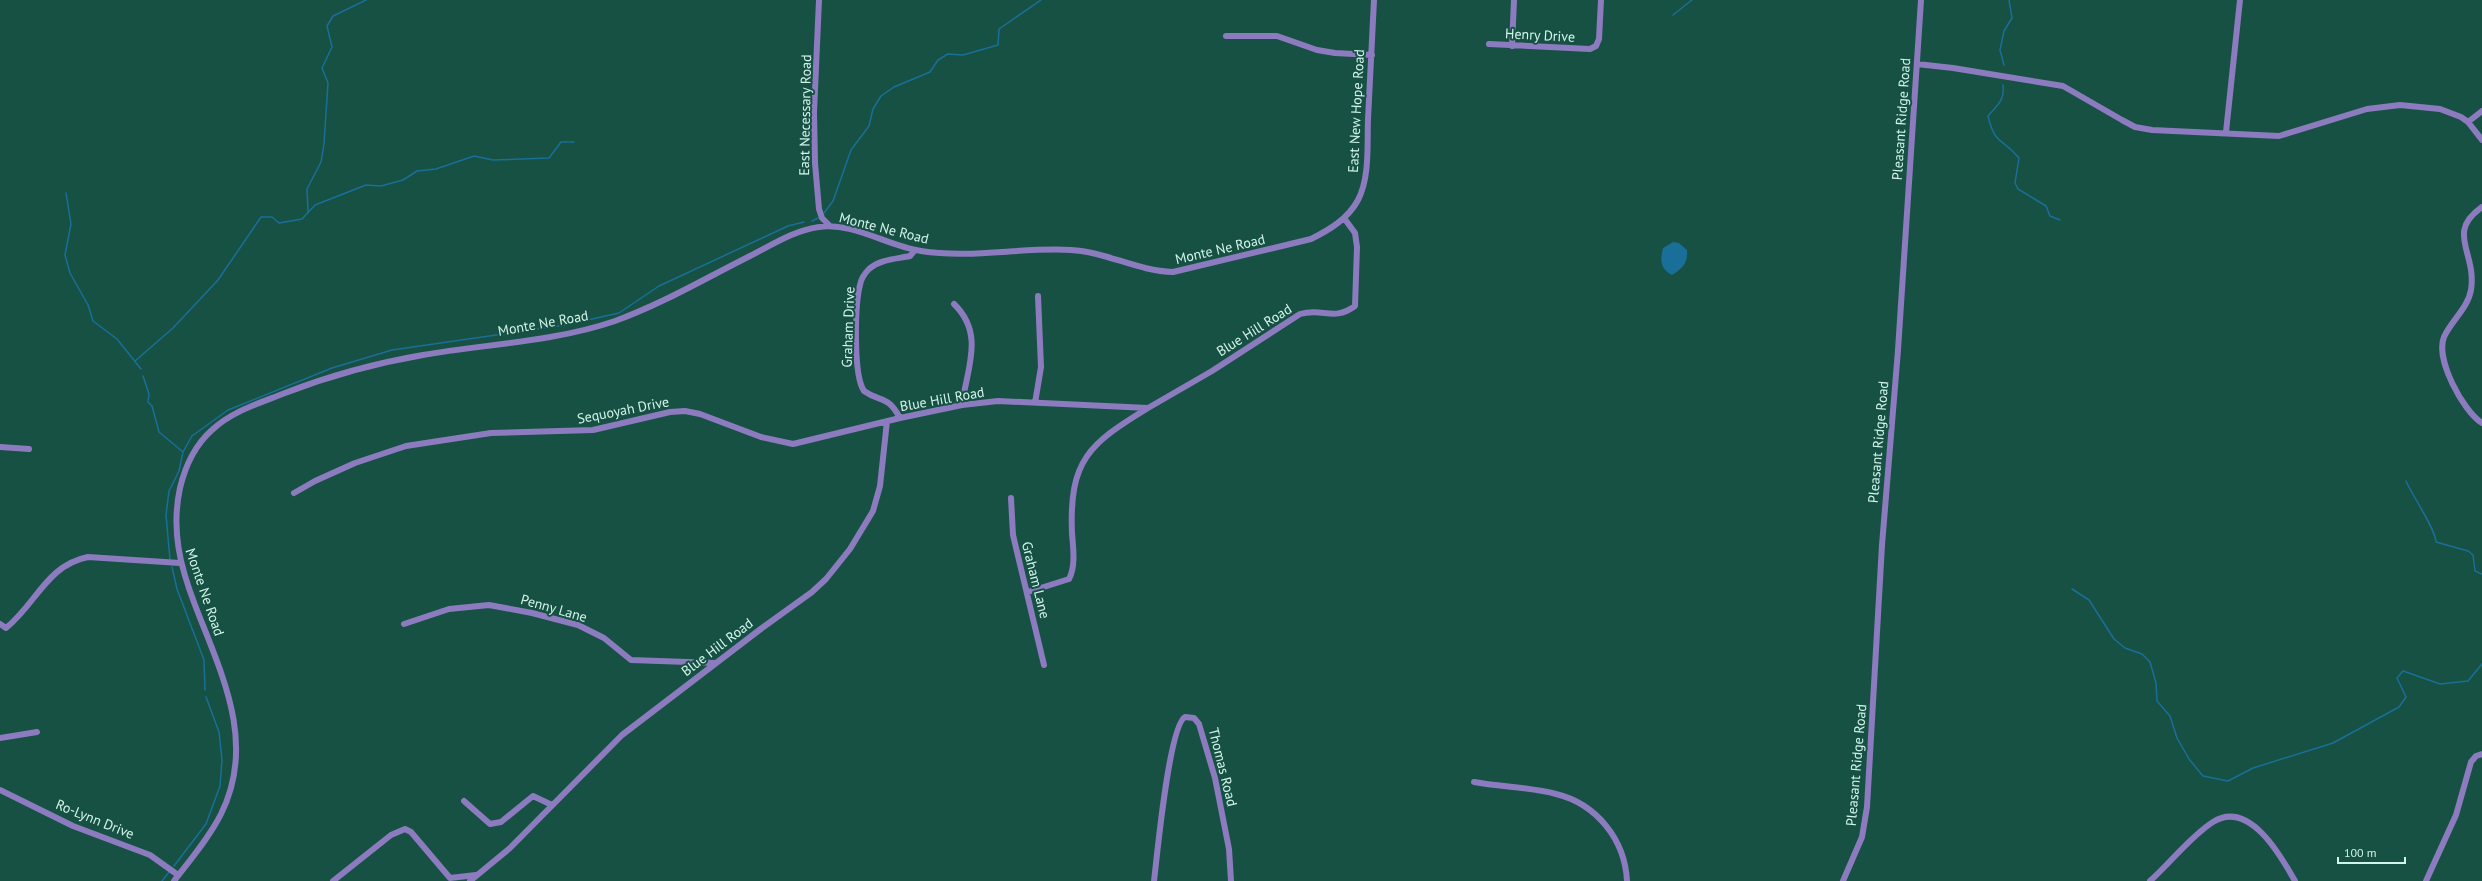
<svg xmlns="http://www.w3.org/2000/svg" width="2482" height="881" font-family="'PT Sans',sans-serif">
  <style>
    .water { fill: #196f98 }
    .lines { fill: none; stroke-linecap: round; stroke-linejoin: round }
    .stream { stroke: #196f98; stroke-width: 1.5 }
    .minor { stroke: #8c7bbe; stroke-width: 6 }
    .labels { text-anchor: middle; stroke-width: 4; stroke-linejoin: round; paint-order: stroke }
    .street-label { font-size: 14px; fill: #d2f5ea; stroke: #175144 }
  </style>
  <rect width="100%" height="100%" fill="#175144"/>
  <path class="water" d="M1673 242 1679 243 1687 250C1688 263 1683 268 1672 275 1660 269 1660 260 1663 248Z"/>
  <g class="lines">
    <path class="stream" d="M1673 15 1692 0
      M2004 65 2000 50 2004 31 2012 18 2009 0
      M2003 85C2005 101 1997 105 1988 116 1995 146 2003 138 2019 158L2015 183 2018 189 2046 206 2050 216 2060 220
      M66 193 71 224 65 255 70 273 88 305 93 321 117 339 141 369
      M308 212 307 189 321 162 324 144 328 83 322 68 332 47 327 26 333 16 366 0
      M824 213 833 201 851 150 869 126 873 109 881 96 894 87 930 72 938 60 948 54 963 55 998 45 999 29 1041 0
      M812 221 818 218
      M135 361 173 328 218 280 261 217H272L279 223 302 219 315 205 366 185 381 186 403 180 417 171 436 169 474 156 493 160 549 158 561 142H574
      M143 376 149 394 148 402 152 406 159 432 183 452
      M2406 481C2413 497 2435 528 2436 542L2468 551 2473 555 2475 571 2482 574
      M170 560 166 515 169 491 179 471 183 452 192 436 228 410 332 368 392 350 565 325 619 313 659 286 788 226 804 222
      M172 567 177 589 204 660 205 690
      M2072 589 2089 600 2114 639 2125 648 2142 654 2150 662 2156 683 2157 701 2170 716 2177 738 2189 759 2203 776 2228 781 2253 768 2333 743 2399 707 2406 697 2397 678 2403 671 2440 684 2468 681 2482 664
      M174 866 206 824 220 786 222 760 219 732 206 697
      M162 881 169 872"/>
    <path class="minor" d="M819 0 814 112 815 163 819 209 822 218 830 226
      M1226 36H1277L1317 50 1335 53 1372 55
      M1489 44 1590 49 1596 46 1599 39 1601 0
      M1512 46 1514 0
      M1917 64 1953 68 2063 86 2122 120 2135 127 2152 130 2279 136 2367 109 2400 105 2440 109 2461 117 2468 122 2482 140
      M2468 122 2482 111
      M2226 132 2240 0
      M2482 207C2445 233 2477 252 2471 290 2468 308 2451 321 2444 337 2435 359 2463 411 2482 423
      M954 304C985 334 967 368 962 405
      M1035 403 1041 367 1038 296
      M900 418C887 394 881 403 864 391 853 375 855 304 860 285 861 279 865 273 869 269 880 259 897 259 910 256L915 250
      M0 447 29 449
      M294 493 315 481 355 463 406 446 491 433 593 430 670 412 685 411 700 414 761 437 793 444 900 418 962 405 998 401 1148 408 1212 371 1300 314C1323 307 1333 322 1355 306L1357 247 1355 233 1344 218
      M1011 498 1013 535 1044 665
      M1028 592 1069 579C1076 566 1073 547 1072 533 1069 460 1089 444 1148 408
      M0 624 6 628C36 604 47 565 88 557L180 563
      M404 624 449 609 489 605 532 613 578 625 604 638 631 660 716 663
      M0 738 37 732
      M1474 782C1501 787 1530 787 1556 794 1597 804 1625 840 1627 881
      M0 790 73 826 150 855 178 875
      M464 801 490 824 501 822 533 796 552 805
      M174 881C190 860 209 838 221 814 257 742 221 673 195 605 180 566 171 530 180 488 185 467 195 445 212 430 232 411 260 403 285 393 329 376 376 363 423 355 486 344 554 342 615 321 662 304 706 278 750 256 772 245 795 230 819 227 854 222 887 246 921 251 971 259 1021 247 1071 250 1107 252 1137 271 1173 272L1311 239C1329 230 1348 219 1358 200 1370 177 1367 145 1368 119 1370 79 1372 40 1374 0
      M333 881 391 835 405 829 411 832 450 878 476 875
      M470 881 510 848 622 735 762 628 812 592 826 579 850 549 873 511 880 486 887 421
      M1154 881C1157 857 1169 726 1185 717L1194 718 1199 724 1215 778 1229 849 1231 881
      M1843 881 1862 837 1867 807 1882 545 1898 350 1921 0
      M2150 881C2170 863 2192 835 2213 822 2249 799 2281 856 2295 881
      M2426 881 2456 815 2471 762 2476 756 2482 754"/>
  </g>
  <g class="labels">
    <g class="street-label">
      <text transform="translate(1540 35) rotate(3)" y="5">Henry Drive</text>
      <text transform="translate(1356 111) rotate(-87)" y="5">East New Hope Road</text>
      <text transform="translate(805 115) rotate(-89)" y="5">East Necessary Road</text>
      <text transform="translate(1901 119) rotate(-86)" y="5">Pleasant Ridge Road</text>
      <text transform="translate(884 228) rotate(14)" y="5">Monte Ne Road</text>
      <text transform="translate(1220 249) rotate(-13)" y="5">Monte Ne Road</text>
      <text transform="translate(543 323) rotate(-10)" y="5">Monte Ne Road</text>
      <text transform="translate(848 327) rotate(-88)" y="5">Graham Drive</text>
      <text transform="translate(1254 330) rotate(-32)" y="5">Blue Hill Road</text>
      <text transform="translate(942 399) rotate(-10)" y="5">Blue Hill Road</text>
      <text transform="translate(623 410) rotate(-11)" y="5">Sequoyah Drive</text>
      <text transform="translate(1878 442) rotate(-85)" y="5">Pleasant Ridge Road</text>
      <text transform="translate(1036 580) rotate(76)" y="5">Graham Lane</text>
      <text transform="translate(205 592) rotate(71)" y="5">Monte Ne Road</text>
      <text transform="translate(554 608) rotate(16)" y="5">Penny Lane</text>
      <text transform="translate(717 647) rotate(-37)" y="5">Blue Hill Road</text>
      <text transform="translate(1856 765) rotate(-85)" y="5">Pleasant Ridge Road</text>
      <text transform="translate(1223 767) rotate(76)" y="5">Thomas Road</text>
      <text transform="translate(95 819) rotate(22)" y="5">Ro-Lynn Drive</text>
    </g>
  </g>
  <path d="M2338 857v6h67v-6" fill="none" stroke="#d2f5ea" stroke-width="2"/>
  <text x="2344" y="857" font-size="12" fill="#d2f5ea" stroke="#175144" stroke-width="3" paint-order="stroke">100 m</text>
</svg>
